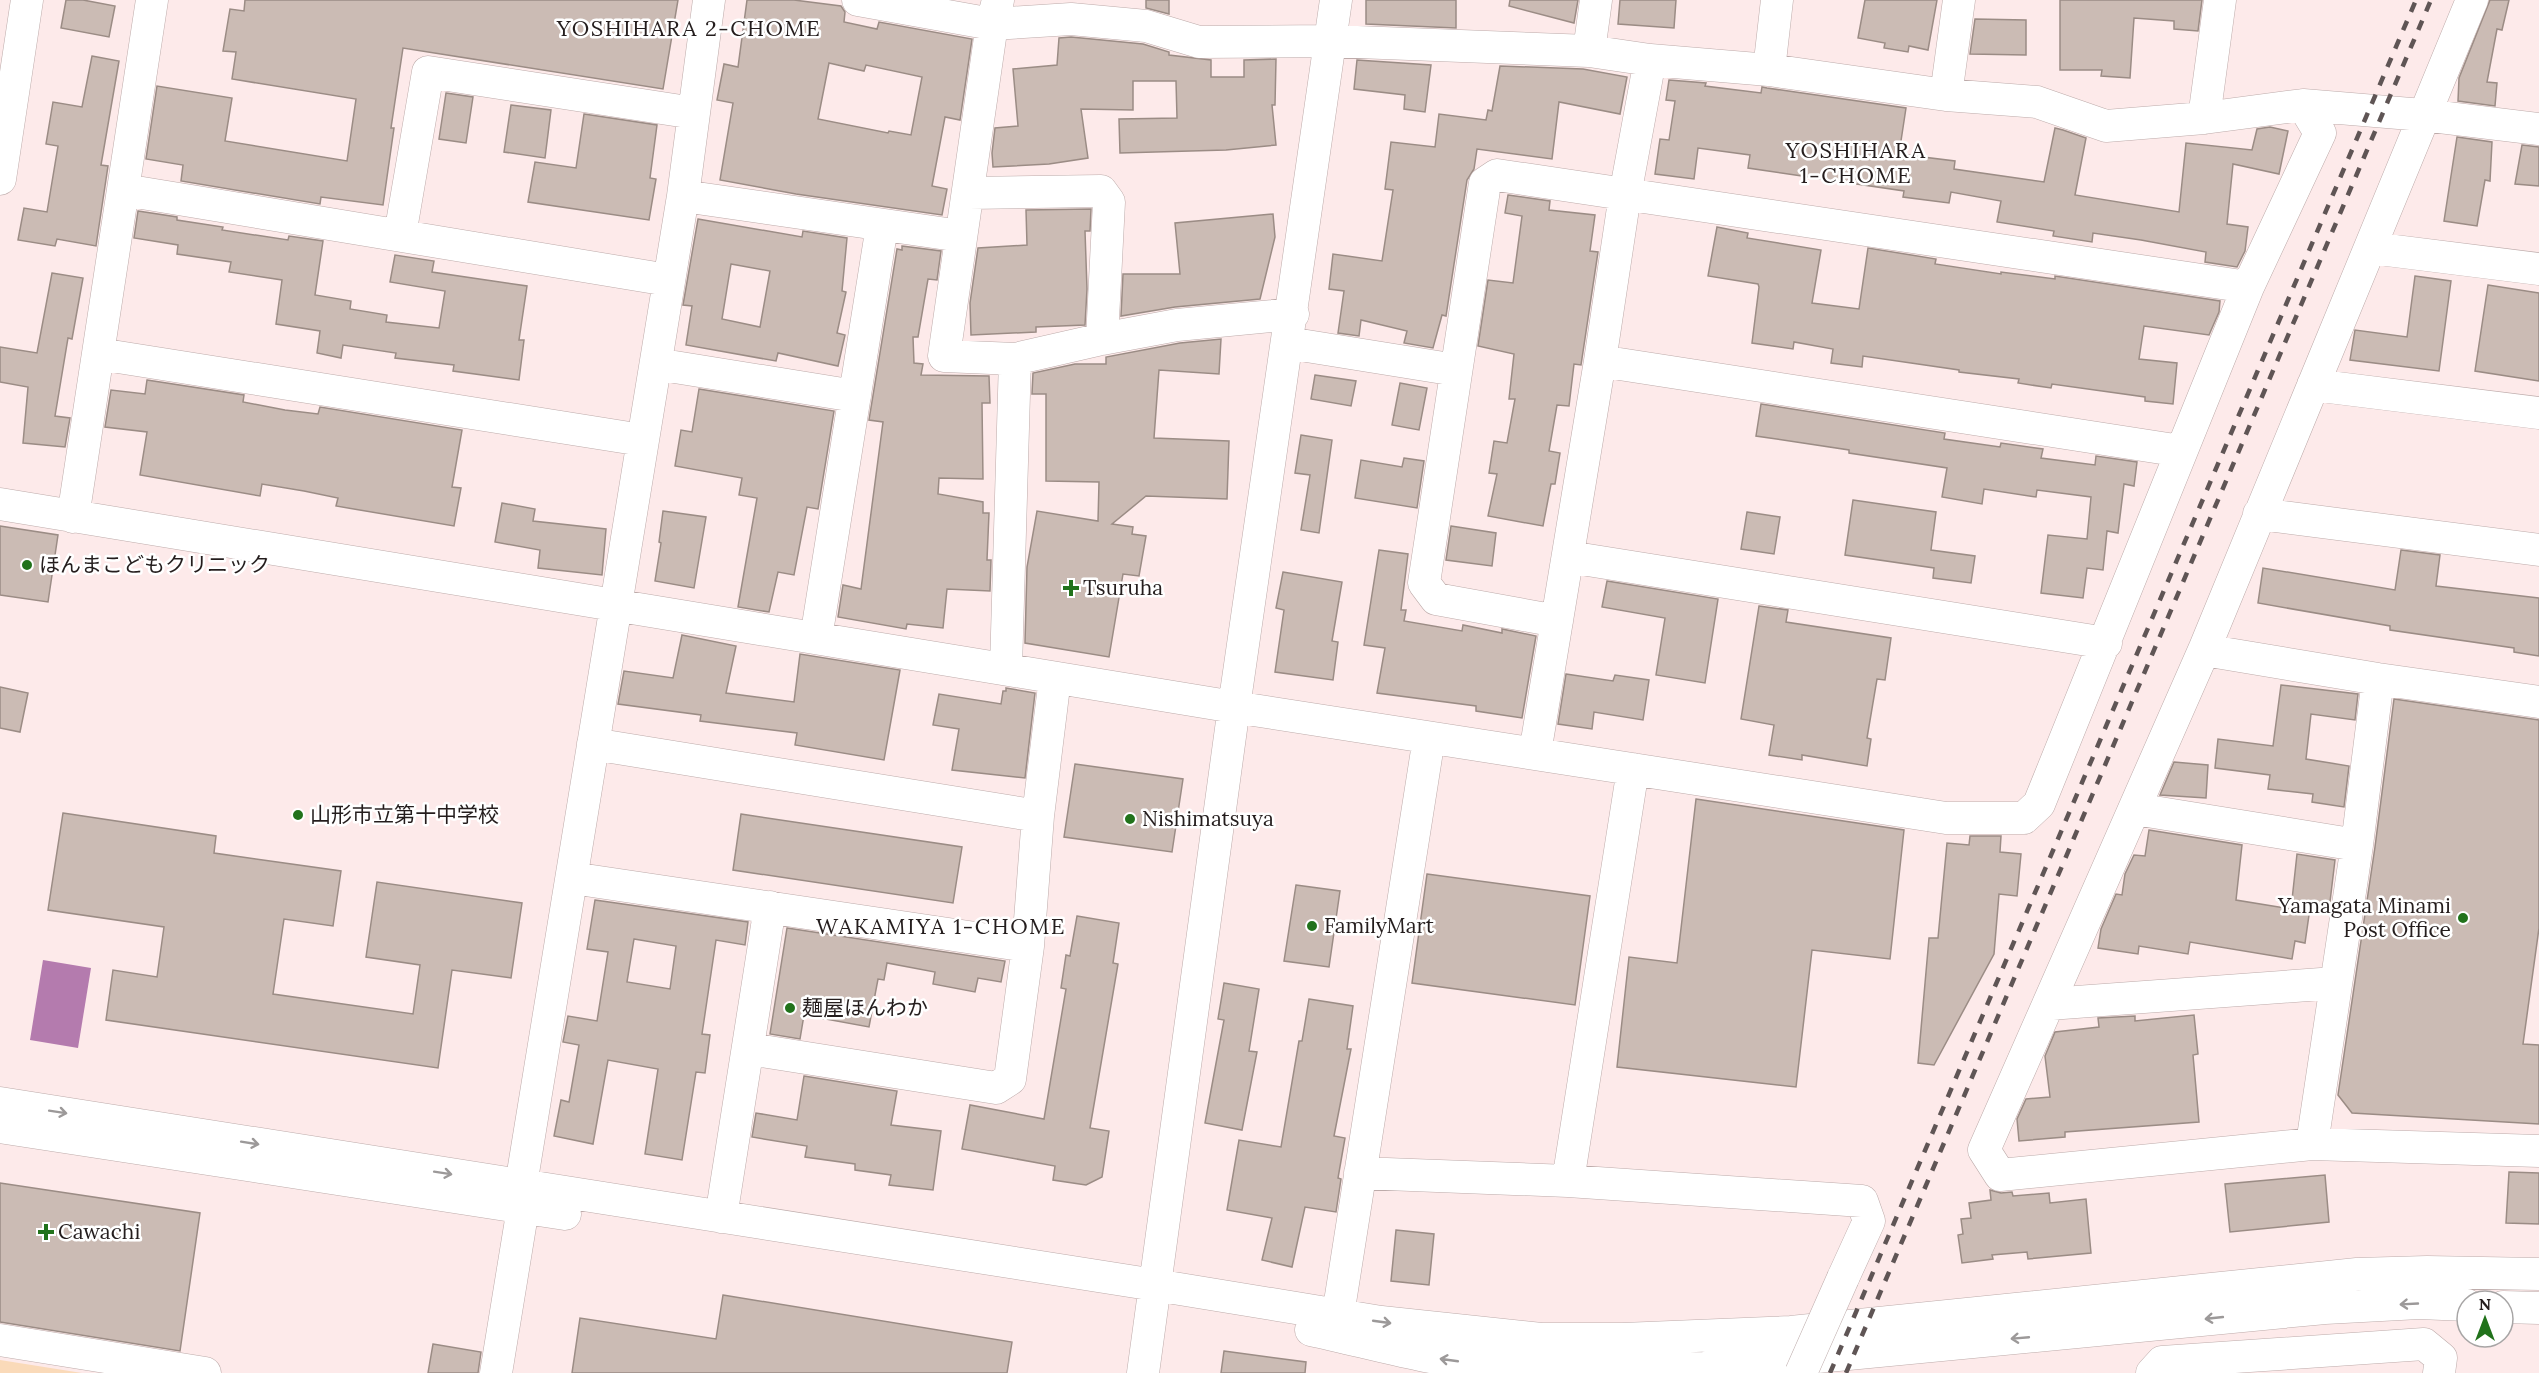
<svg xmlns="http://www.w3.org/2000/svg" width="2539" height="1373" font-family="Lora,'Noto Sans JP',serif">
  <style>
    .green { fill: #fadab9 }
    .water { fill: #b47bae }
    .building { fill: #cbbbb4; stroke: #9b8c85; stroke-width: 1.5; fill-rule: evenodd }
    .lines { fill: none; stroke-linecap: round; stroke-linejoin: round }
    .minor-casing { stroke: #bdabaa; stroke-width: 33 }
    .minor { stroke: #fff; stroke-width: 32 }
    .rail { stroke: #5f5555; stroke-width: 4.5; stroke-dasharray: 10 10; stroke-linecap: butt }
    .minor-bridge-casing { stroke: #bdabaa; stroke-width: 33; stroke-linecap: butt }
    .minor-bridge { stroke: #fff; stroke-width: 32 }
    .oneway { stroke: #9c9999 }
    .poi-dot { fill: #21721b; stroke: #fff; stroke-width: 2 }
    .labels { text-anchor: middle; stroke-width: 5; stroke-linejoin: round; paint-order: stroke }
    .poi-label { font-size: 21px; fill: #241d1d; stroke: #fff; text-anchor: start }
    .neighbourhood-label { font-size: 22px; letter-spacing: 1.5px; fill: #241d1d; stroke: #fff }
  </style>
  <rect width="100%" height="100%" fill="#fdeaea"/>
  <path class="green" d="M0 1360 82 1373H0Z"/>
  <path class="water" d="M43 960 91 968 78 1048 30 1040Z"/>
  <path class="building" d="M66 0H83L115 6 109 37 61 28Z
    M245 0H678L663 89 403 48 391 128H394L383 205 321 197 320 204 181 181 183 165 146 159 157 86 232 98 225 141 347 161 356 99 232 79 236 52 223 51 230 9 244 11Z
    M747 0H794L841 6 845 12 844 22 877 29 879 22 972 39 960 120 945 117 932 186 947 189 942 215 796 194 720 180 733 103 717 100 724 64 738 67ZM829 63 864 71 866 65 922 77 911 135 889 131 888 133 818 119Z
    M1146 0H1169V14L1146 8Z
    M1366 0H1456V28L1366 24Z
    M1510 0H1578L1574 23 1509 6Z
    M1620 0H1676L1674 28 1618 24Z
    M1865 0H1937L1928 50 1909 46 1908 52 1884 48 1885 43 1858 38Z
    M2060 0H2202L2198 31 2174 29V21L2134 18 2130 78 2101 76 2102 70H2060Z
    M2490 0H2509L2502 30 2497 29 2487 82 2497 83 2495 106 2458 101 2459 78Z
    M1975 19 2026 20V55L1970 54Z
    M1071 37 1143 44 1169 52V55L1211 60V77H1244V60L1276 59 1275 105H1272L1276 145 1226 150 1120 153 1119 119 1177 118 1176 81H1133V110L1081 109 1088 158 1049 164 993 167 992 153 995 128 1018 126 1013 69 1057 65 1059 38Z
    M92 56 119 61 101 165 108 166 96 246 57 239 55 246 18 240 24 208 47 212 58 146 46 144 53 102 82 107Z
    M1357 60 1431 65 1425 112 1404 109 1405 95 1354 89Z
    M1500 66 1583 69 1627 77 1620 114 1559 102 1552 159 1477 149 1474 169 1467 180 1446 316 1442 315 1433 348 1404 343 1407 331 1361 320 1359 336 1338 333 1344 291 1329 289 1333 254 1382 261 1393 190 1385 189 1391 142 1435 147 1439 114 1486 120 1488 110 1492 111Z
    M1669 80 1706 83 1705 86 1761 93 1762 87 1767 88 1906 108 1899 154 1955 161 1954 169 2044 182 2055 128 2063 130 2086 138 2075 195 2179 212 2186 143 2252 150 2257 129 2270 127 2288 131 2279 174 2233 164 2227 224 2248 227 2245 251 2237 267 2205 262 2206 252 2141 240 2093 233 2092 242 2053 236 2054 231 1997 222 2001 201 1951 192 1949 203 1903 197 1904 191 1748 168 1750 155 1698 148 1694 179 1655 174 1660 139 1669 140 1675 101 1666 100Z
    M446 93 473 97 466 143 439 139Z
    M511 105 551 110 545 158 504 152Z
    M584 114 657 125 650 178 656 179 649 220 528 202 535 162 576 168Z
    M2457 137 2492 142 2490 181 2485 180 2477 226 2444 221Z
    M2522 145 2539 147V186L2515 184Z
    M1508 195 1550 201 1549 210 1595 215 1590 251 1598 252 1581 365 1574 364 1569 406 1557 405 1549 451 1560 453 1555 484H1551L1543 526 1488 516 1497 474 1489 473 1494 441 1507 443 1515 399H1509L1514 354 1478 346 1488 280 1513 283 1522 216 1505 213Z
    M1091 209 1090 231H1085L1087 289 1085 325 1036 327V332L971 335 970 303 978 248 1027 245 1026 210Z
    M138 211 177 217V220L223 227 222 230 288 240 289 236 323 241 315 295 351 301 350 309 387 315 386 322 439 328 445 291 390 282 395 255 434 261 432 272 527 286 519 340H524L519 380 453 371 454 365 395 358 396 353 343 345 341 358 317 353 320 331 276 324 282 280 229 272 231 262 177 254 178 245 134 238Z
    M1273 214 1275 237 1260 299 1175 307 1121 316 1123 274H1180L1175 223Z
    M698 219 802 237 803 231 847 238 842 291 846 292 837 333 845 335 838 366 778 353 776 361 686 345 692 306 683 305ZM731 264 770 271 760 327 722 319Z
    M1717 227 1748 233 1747 238 1821 250 1812 303 1859 309 1868 248 1936 259 1935 264 2001 274V272L2055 279V276L2220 301 2219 312 2209 335 2144 326 2139 359 2177 363 2173 404 2145 401V397L2052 384 2051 388 2018 383 2019 379 1959 372V370L1863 356 1862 367 1831 363 1833 349 1794 342 1793 349 1752 343 1759 287 1758 284 1708 276Z
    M902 246 941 251 937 280 928 279 918 337H913L914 363 923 364 921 375 989 376 990 403H982L983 479 939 478 938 494 983 502V513H989L987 560H991L990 591 947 589 943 628 907 624 906 629 838 617 843 585 861 589 883 422 869 420 897 249 902 250Z
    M52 273 83 278 72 339 68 338 55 416 70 418 65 447 23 443 28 387 0 382V347L37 353Z
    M2415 276 2451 281 2439 371 2350 360 2355 330 2407 337Z
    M2488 285 2539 293V381L2475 371Z
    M1221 339 1219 374 1159 370 1154 438 1229 441 1227 499 1146 496 1112 524 1133 527 1132 534 1146 536 1139 576 1123 574 1109 657 1025 643 1027 567 1037 511 1098 521 1099 482 1046 481V394H1032L1033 373 1075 364H1106V357L1180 343Z
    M1315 375 1356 381 1351 406 1311 399Z
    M147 380 244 395 243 402 285 410 318 414 320 407 462 430 452 487 461 488 454 526 336 506 338 498 304 491 262 484 260 496 140 475 147 432 105 427 111 390 145 394Z
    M1400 383 1427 388 1419 430 1392 425Z
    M699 389 834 411 818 509 807 507 794 575 778 572 769 612 738 607 757 498 739 495 742 478 675 466 681 430 692 432Z
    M1761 404 1945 433 1944 439 2000 447 2001 443 2043 449 2041 458 2095 465 2096 456 2137 462 2134 486 2124 484 2118 533 2107 531 2103 570 2087 568 2083 598 2041 593 2048 535 2087 539 2091 497 2037 490 2036 497 1984 489 1982 504 1942 497 1947 468 1849 453V450L1756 436Z
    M1301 435 1332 440 1319 533 1301 530 1310 475 1295 473Z
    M1404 458 1424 461 1417 508 1355 498 1361 460 1402 467Z
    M1853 500 1936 512 1931 550 1975 556 1971 583 1933 578 1934 568 1845 555Z
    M502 503 535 509 533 521 606 529 602 575 538 568 540 550 495 542Z
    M663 511 706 517 694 588 655 581 661 543 659 542Z
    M1747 512 1780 517 1774 554 1741 549Z
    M0 526 58 535 48 602 0 595Z
    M1451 526 1496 533 1492 566 1446 560Z
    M1379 550 1408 554 1401 610H1406L1404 621 1462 631 1463 625 1502 633V629L1536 636 1522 718 1476 711V706L1377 693 1385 648 1364 645Z
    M2401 550 2440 555 2436 586 2539 598V656L2514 652V648L2390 630V626L2258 603 2263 568 2395 590Z
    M1283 572 1342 582 1332 641 1338 642 1333 680 1275 672 1284 610 1276 608Z
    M1607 581 1718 599 1705 683 1656 675 1665 618 1602 607Z
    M1759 606 1788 610 1786 622 1891 638 1885 680 1877 679 1867 738 1871 739 1867 766 1802 755V760L1769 755 1774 725 1741 719Z
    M682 635 736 646 726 693 794 702 800 654 900 670 884 760 795 745 797 733 700 721 701 715 618 704 624 671 673 678Z
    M1566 674 1613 681 1615 675 1649 680 1643 720 1594 712 1592 729 1558 724Z
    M2281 685 2358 694 2355 720 2311 714 2306 759 2349 766 2344 807 2312 802 2313 794 2268 789 2270 775 2215 768 2218 739 2273 746Z
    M0 687 28 693 20 732 0 728Z
    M1006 688 1035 693 1025 778 952 770 959 729 933 725 939 694 1001 704 1003 691H1006Z
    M2394 699 2539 720V928L2523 1044 2539 1045V1124L2352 1113 2338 1095 2375 847Z
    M2174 762 2208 765 2206 798 2160 795Z
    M1075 764 1183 779 1172 852 1064 837Z
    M1696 799 1904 830 1890 959 1812 950 1796 1087 1617 1067 1629 957 1677 963Z
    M63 813 216 836 214 853 341 871 333 926 284 919 273 994 413 1014 420 965 366 957 377 882 522 903 511 978 452 970 438 1068 106 1020 113 970 157 977 164 927 48 910Z
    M741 814 962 847 953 903 733 870Z
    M2149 830 2242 845 2236 900 2291 909 2297 854 2335 860 2329 910 2310 908 2305 943 2295 941 2292 959 2190 942 2188 954 2139 946 2138 954 2098 948 2101 929 2116 894 2122 895 2125 874 2134 855 2145 856Z
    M1970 836H2001L2000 852 2021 854 2017 896 1999 894 1994 954 1934 1065 1918 1063 1929 938H1938L1947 843 1969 845Z
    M1427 874 1590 896 1575 1005 1412 983Z
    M1296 885 1340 891 1329 967 1284 961Z
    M595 900 748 922 745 945 716 940 702 1034 710 1035 705 1073 696 1072 682 1160 645 1154 658 1069 608 1060 593 1144 554 1136 561 1100 569 1102 579 1045 563 1042 568 1016 597 1021 608 952 587 949ZM634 939 676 946 670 989 627 982Z
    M1077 916 1119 923 1113 963 1118 964 1090 1128 1109 1131 1102 1177 1086 1185 1053 1180 1055 1166 962 1149 970 1105 1044 1119 1066 989 1061 988 1066 955 1070 956Z
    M787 928 1005 961 1001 982 978 978 975 992 933 984 935 972 887 963 884 980 878 979 869 1027 804 1015 800 1039 770 1034Z
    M1224 983 1259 989 1249 1051 1257 1052 1242 1130 1205 1123 1224 1020 1218 1019Z
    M1309 999 1353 1006 1347 1049H1351L1334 1136 1345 1138 1338 1178 1341 1179 1336 1212 1305 1207 1292 1267 1262 1260 1272 1218 1227 1210 1239 1140 1281 1147 1299 1041H1302Z
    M2194 1015 2198 1054 2193 1055 2199 1122 2065 1132V1137L2019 1141 2017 1119 2026 1099 2050 1097 2045 1056 2055 1032 2099 1027 2098 1018 2135 1016V1021Z
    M804 1076 897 1091 891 1125 941 1131 933 1190 889 1185 891 1175 855 1170V1164L805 1157 807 1146 752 1137 756 1113 797 1120Z
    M2509 1172 2539 1173V1224L2506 1223Z
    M2325 1175 2329 1222 2230 1232 2225 1184Z
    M0 1183 200 1213 180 1351 0 1322Z
    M1990 1190 2001 1193 2012 1192 2013 1196 2049 1193 2050 1203 2086 1199 2091 1253 2028 1259 2027 1252 1992 1255 1993 1259 1962 1263 1958 1235 1963 1234 1961 1219 1971 1218 1969 1203 1991 1200Z
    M1396 1230 1434 1234 1429 1285 1391 1281Z
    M723 1295 1012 1342 1007 1373H572L580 1318 716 1339Z
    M433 1344 481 1352 478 1373H428Z
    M1224 1351 1306 1362 1305 1373H1221Z"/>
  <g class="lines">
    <defs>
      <path id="minor" d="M998 0 992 24 944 356 1015 359 1102 339 1177 325 1293 314
        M2472 0 2204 650 1984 1150 2000 1175 2312 1144 2539 1151
        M1589 51 1596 0
        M1769 70 1777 0
        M1946 95 1959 0
        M2303 105 2423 115 2539 129
        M2204 118 2220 0
        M0 179 27 0
        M124 190 668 280
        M969 193 1101 191 1109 202 1102 339
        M683 196 961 236
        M400 235 428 72 694 113
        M2371 248 2539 269
        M1288 343 1456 370
        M99 354 642 440
        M1600 361 2181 451
        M656 364 855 396
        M2313 385 2539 413
        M0 504 1234 707 1946 818H2024L2039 804 2248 287 2320 133 2303 105 2204 118 2106 126 2037 102 1946 95 1769 70 1650 60 1589 51 1331 41 1199 42 1146 26 1071 19 992 24 858 0
        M2259 514 2539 550
        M73 517 152 0
        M1569 557 2106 643
        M1557 621 1436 599 1424 583 1485 183 1497 175 2248 287
        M816 638 882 226
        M2204 650 2378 679 2539 702
        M1006 668 1015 359
        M593 744 1038 816
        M1535 753 1600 361 1625 195 1650 60
        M2135 809 2357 845
        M572 878 1028 946
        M2049 1004 2335 983
        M749 1049 996 1088 1010 1079 1028 946 1038 816 1055 678
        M0 1103 1155 1285 1381 1322 1541 1339H1623L1791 1332 2357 1274 2427 1272 2539 1274
        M0 1127 565 1214
        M2312 1144 2357 845 2378 679
        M1360 1173 1568 1181 1862 1201 1869 1221 1843 1278
        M1568 1181 1633 769
        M521 1185 683 196 709 0
        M721 1217 770 907
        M2503 1307 2539 1308
        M1338 1315 1429 738
        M1311 1330C1368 1342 1422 1359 1481 1364 1555 1371 1630 1369 1704 1368L2325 1308 2419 1303 2467 1305
        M0 1340 205 1373
        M496 1373 523 1208
        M1143 1373 1234 707 1336 0
        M2152 1373 2162 1362 2424 1344 2441 1358 2439 1373"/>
    </defs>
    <use href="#minor" class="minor-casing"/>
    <use href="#minor" class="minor"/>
    <path class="rail" d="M1830 1373 2416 0
      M1846 1373 2431 0"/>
    <defs>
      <path id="minor-bridge" d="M1801 1373 1843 1278"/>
    </defs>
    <use href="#minor-bridge" class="minor-bridge-casing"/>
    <use href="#minor-bridge" class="minor-bridge"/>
  </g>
  <defs><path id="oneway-shaft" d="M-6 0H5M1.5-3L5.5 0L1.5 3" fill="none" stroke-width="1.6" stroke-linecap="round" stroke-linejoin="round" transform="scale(1.5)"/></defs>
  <g class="oneway">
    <use href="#oneway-shaft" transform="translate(58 1112) rotate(9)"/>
    <use href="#oneway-shaft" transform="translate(250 1143) rotate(9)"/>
    <use href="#oneway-shaft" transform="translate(443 1173) rotate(9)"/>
    <use href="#oneway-shaft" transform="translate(2409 1304) rotate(177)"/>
    <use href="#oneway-shaft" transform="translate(2214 1318) rotate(174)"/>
    <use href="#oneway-shaft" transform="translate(1382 1322) rotate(8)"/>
    <use href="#oneway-shaft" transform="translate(2020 1338) rotate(175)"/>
    <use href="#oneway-shaft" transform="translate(1449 1360) rotate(-172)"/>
  </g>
  <g class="poi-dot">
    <circle cx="27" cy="565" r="6"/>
    <path d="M1068 579h6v6h6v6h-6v6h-6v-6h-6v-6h6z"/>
    <circle cx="298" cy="815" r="6"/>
    <circle cx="1130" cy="819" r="6"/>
    <circle cx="2463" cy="918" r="6"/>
    <circle cx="1312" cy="926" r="6"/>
    <circle cx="790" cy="1008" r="6"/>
    <path d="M43 1223h6v6h6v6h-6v6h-6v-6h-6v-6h6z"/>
  </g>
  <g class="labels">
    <g class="poi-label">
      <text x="39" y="572">ほんまこどもクリニック</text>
      <text x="1083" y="595">Tsuruha</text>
      <text x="310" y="822">山形市立第十中学校</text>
      <text x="1142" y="826">Nishimatsuya</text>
      <text x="2451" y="913" text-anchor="end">Yamagata Minami<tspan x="2451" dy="24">Post Office</tspan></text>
      <text x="1324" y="933">FamilyMart</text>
      <text x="802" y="1015">麺屋ほんわか</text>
      <text x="58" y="1239">Cawachi</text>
    </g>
    <g class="neighbourhood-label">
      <text x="689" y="36">YOSHIHARA 2-CHOME</text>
      <text x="1856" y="158">YOSHIHARA<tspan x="1856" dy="25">1-CHOME</tspan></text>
      <text x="941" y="934">WAKAMIYA 1-CHOME</text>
    </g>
  </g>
  <g transform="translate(2485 1319)"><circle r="28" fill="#ffffff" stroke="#a7a5a5" stroke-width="1.5"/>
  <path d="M0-4.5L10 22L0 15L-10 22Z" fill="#21721b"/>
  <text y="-9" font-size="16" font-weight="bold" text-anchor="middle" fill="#241d1d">N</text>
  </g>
</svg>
